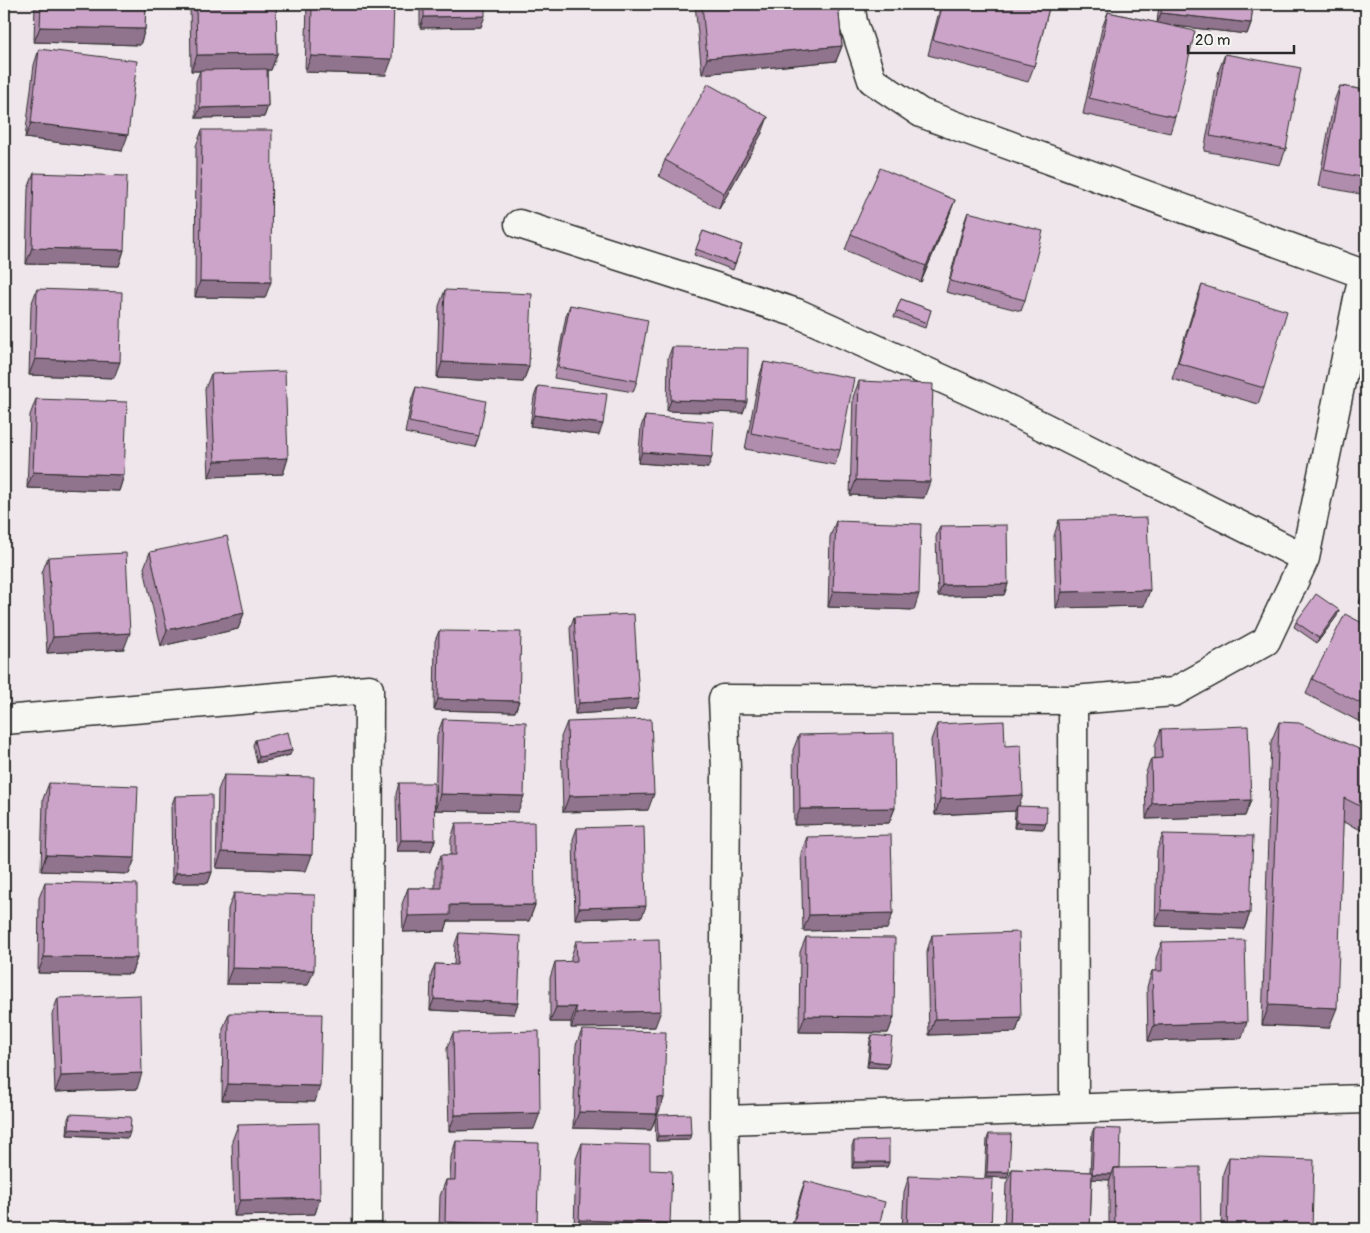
<svg xmlns="http://www.w3.org/2000/svg" width="1370" height="1233" font-family="Pangolin,sans-serif">
  <style>
    .lines { fill: none; stroke-linecap: round; stroke-linejoin: round }
    .minor-casing { stroke: #2b2b2b; stroke-width: 31 }
    .minor { stroke: #f6f6f2; stroke-width: 28 }
    .wall { fill: #b08dad; stroke: #2b2b2b }
    .shaded-wall { fill: #90738d; stroke: #2b2b2b }
    .building { fill: #cda4c9; stroke: #2b2b2b }
  </style>
  <rect width="100%" height="100%" fill="#eee6ea"/>
  <filter id="ink" filterUnits="userSpaceOnUse"><feTurbulence type="fractalNoise" baseFrequency=".02" numOctaves="2"/><feDisplacementMap in="SourceGraphic" scale="10" xChannelSelector="R" yChannelSelector="G"/><feConvolveMatrix kernelMatrix="1 2 1 2 8 2 1 2 1" color-interpolation-filters="sRGB"/></filter>
  <g filter="url(#ink)">
    <g class="lines">
      <defs>
        <path id="minor" d="M850 4 853 22 872 80 921 113 1366 275
          M519 224 797 313 998 404 1305 558
          M1073 700 1074 1108
          M4 720 369 689 367 1229
          M724 1120 1366 1099
          M726 1229 724 1120 726 769 723 699 1073 700 1174 692 1266 641 1305 558 1360 289 1366 280"/>
      </defs>
      <use href="#minor" class="minor-casing"/>
      <use href="#minor" class="minor"/>
    </g>
    <path class="wall" d="M35 4H146L145 29 140 45 34 42Z
      M190 4H276L277 54 271 70H267L268 106 264 117 196 118V81L200 71H191Z
      M307 4H394L386 75 305 72Z
      M420 4H485L481 27 420 28Z
      M695 4H838L842 46 836 61 702 74Z
      M941 4H1050L1034 66 1028 82 928 55Z
      M1159 4H1253L1251 23 1247 34 1167 25 1175 117 1170 133 1083 114 1102 28 1108 12 1157 23Z
      M1326 4H1366V11Z
      M39 49 122 151 25 138 34 65Z
      M1225 54 1286 149 1280 165 1204 151 1219 70Z
      M1340 86 1366 90V195L1318 186 1334 101Z
      M202 130 265 298 195 297 196 146Z
      M762 133 719 209 659 176 665 160Z
      M34 173 124 250 119 266 26 264 28 189Z
      M968 212 1025 300 1021 311 946 292 964 223Z
      M949 216 921 282 845 250 851 234Z
      M703 231 742 245 733 270 694 255Z
      M1202 285 1264 388 1258 404 1172 379 1196 301Z
      M37 289 114 378 29 375 31 305Z
      M445 290 529 366 523 382 437 378 439 306Z
      M901 299 931 310 925 328 894 317Z
      M570 305 637 381 633 392 554 378 566 316Z
      M672 347 743 413 667 411 668 358Z
      M764 362 840 450 835 465 745 449 759 378Z
      M211 374 288 458 283 474 209 477 205 389Z
      M859 381 924 498 850 495 853 397Z
      M538 386 599 435 530 426 534 397Z
      M416 387 479 436 475 447 405 433 412 398Z
      M36 399 124 475 119 491 27 488 30 415Z
      M645 416 708 468 638 463 641 427Z
      M1059 520 1144 606 1056 608 1054 536Z
      M836 521 914 610 828 607 830 537Z
      M940 526 1008 584 1004 595 938 596 936 537Z
      M150 552 244 613 238 629 161 646 144 568Z
      M48 557 124 649 47 653 42 573Z
      M1366 583V607L1359 603Z
      M1337 616 1317 643 1294 627 1296 622Z
      M574 617 635 710 575 714 570 628Z
      M1366 625V725L1306 694 1312 679Z
      M439 631 519 701 515 712 434 710 435 641Z
      M443 719 518 812 435 810 437 735Z
      M567 722 648 810 563 812 561 737Z
      M1279 722 1366 752V832L1343 822 1329 1028 1262 1025 1271 742Z
      M937 724 1005 746 1019 806 1046 823 1044 829 1014 828 1015 811 935 815 931 740Z
      M1161 729 1251 800 1245 816 1146 819 1145 775 1151 759 1155 758V745Z
      M799 735 895 808 889 823 794 825 793 750Z
      M255 740 290 755 257 763 253 745Z
      M224 775 306 871 216 868 218 790Z
      M49 783 135 858 129 874 41 871 43 799Z
      M399 783 435 840 431 851H397L396 794Z
      M175 796 212 872 208 883H172L171 807Z
      M456 823 535 905 529 921H448L445 931 403 932 402 904 408 888H435V871L441 855H451V839Z
      M577 828 642 917 575 919 573 839Z
      M1163 834 1250 913 1244 929 1155 926 1157 850Z
      M807 837 887 929 803 931 801 853Z
      M45 882 137 958 131 974 38 973 39 898Z
      M234 893 308 985 226 984 228 909Z
      M459 933 518 1003 514 1014 430 1010 431 975 435 964 454 965 455 944Z
      M932 935 1021 1017 1016 1032 929 1035 927 951Z
      M806 937 894 1017 888 1033 799 1032 800 952Z
      M576 941 655 1027 571 1028V1022H550V978L555 962H571V957Z
      M1162 942 1242 1038 1148 1041 1147 987 1152 971H1156V958Z
      M58 998 137 1089 55 1092 52 1014Z
      M229 1013 315 1102 222 1100 223 1029Z
      M582 1030 664 1098 658 1114H657L651 1130 573 1128 576 1045Z
      M453 1033 534 1129 449 1131 447 1048Z
      M872 1035 889 1063 887 1068 867 1067 870 1040Z
      M70 1114 128 1138 67 1135 68 1119Z
      M657 1115 689 1140 656 1141 655 1120Z
      M238 1125 320 1198 315 1214 234 1216 232 1141Z
      M1094 1128 1120 1168 1201 1229H1109V1184L1110 1180 1092 1179 1090 1229H1004L1006 1184 1012 1169 1090 1172 1092 1133Z
      M989 1134 1007 1178 985 1177 987 1139Z
      M456 1141 537 1225 535 1229H439L440 1196 446 1180H450L451 1157Z
      M854 1141 889 1162 887 1167 852 1168V1146Z
      M582 1143 650 1170 670 1223 668 1229H574L576 1159Z
      M1229 1157 1312 1229H1221L1223 1173Z
      M909 1176 991 1229H902L904 1192Z
      M805 1181 878 1229H791L801 1192Z"/>
    <path class="shaded-wall" d="M1161 13 1251 23 1247 34 1157 24Z
      M485 16 481 27 420 28 424 17Z
      M40 27 145 29 140 45 34 42Z
      M842 46 836 61 702 74 707 58Z
      M277 54 271 70 191 71 197 55Z
      M311 56 392 59 386 75 305 72Z
      M268 106 264 117 196 118 200 108Z
      M768 117 762 133 719 209 724 193Z
      M31 123 128 135 122 151 25 138Z
      M955 200 949 216 921 282 926 266Z
      M32 248 124 250 119 266 26 264Z
      M200 281 271 282 265 298 195 297Z
      M35 359 120 362 114 378 29 375Z
      M442 362 529 366 523 382 437 378Z
      M671 400 747 402 743 413 667 411Z
      M534 415 603 424 599 435 530 426Z
      M642 452 712 457 708 468 638 463Z
      M288 458 283 474 209 477 215 461Z
      M33 472 124 475 119 491 27 488Z
      M856 480 930 482 924 498 850 495Z
      M1008 584 1004 595 938 596 942 585Z
      M1150 590 1144 606 1056 608 1062 592Z
      M833 591 919 594 914 610 828 607Z
      M1339 610 1337 616 1317 643 1319 638Z
      M244 613 238 629 161 646 167 630Z
      M130 633 124 649 47 653 53 637Z
      M438 699 519 701 515 712 434 710Z
      M639 699 635 710 575 714 579 703Z
      M292 750 290 755 257 763 259 757Z
      M440 794 524 796 518 812 435 810Z
      M654 794 648 810 563 812 569 796Z
      M1023 795 1017 811V806L1015 811 935 815 940 799Z
      M1251 800 1245 816 1146 819 1152 803Z
      M895 808 889 823 794 825 800 809Z
      M1016 822 1046 823 1044 829 1014 828Z
      M401 840H435L431 851H397Z
      M222 852 312 855 306 871 216 868Z
      M46 855 135 858 129 874 41 871Z
      M212 872 208 883H172L176 873Z
      M450 905H535L529 921H448L445 931 403 932 408 916Z
      M646 906 642 917 575 919 579 908Z
      M1161 910 1250 913 1244 929 1155 926Z
      M893 913 887 929 803 931 809 915Z
      M44 957 137 958 131 974 38 973Z
      M232 968 314 970 308 985 226 984Z
      M434 999 518 1003 514 1014 430 1010Z
      M1269 1005 1337 1008 1329 1028 1262 1025Z
      M556 1007H576L571 1022H550Z
      M661 1011 655 1027 571 1028 576 1013Z
      M805 1016 894 1017 888 1033 799 1032Z
      M1021 1017 1016 1032 929 1035 935 1019Z
      M1247 1022 1242 1038 1148 1041 1154 1025Z
      M869 1061 889 1063 887 1068 867 1067Z
      M142 1073 137 1089 55 1092 61 1076Z
      M228 1084 320 1086 315 1102 222 1100Z
      M657 1097 664 1098 658 1114 651 1113Z
      M579 1112 657 1114 651 1130 573 1128Z
      M540 1113 534 1129 449 1131 455 1115Z
      M69 1129 130 1132 128 1138 67 1135Z
      M691 1135 689 1140 656 1141 658 1136Z
      M854 1162H889L887 1167 852 1168Z
      M987 1172H1009L1007 1178 985 1177Z
      M1092 1174H1112L1110 1180 1090 1179Z
      M320 1198 315 1214 234 1216 240 1200Z
      M579 1220 670 1223 668 1229H576Z
      M445 1222 537 1225 535 1229H442Z"/>
    <path class="building" d="M41 4H146L145 29 40 27Z
      M196 4H276L277 54 197 55Z
      M312 4H394L392 59 311 56Z
      M424 4H485V16L424 17Z
      M702 4H838L842 46 707 58Z
      M943 4H1050L1034 66 933 40Z
      M1162 4H1253L1251 23 1161 13Z
      M1108 12 1195 31 1175 117 1089 98Z
      M39 49 137 61 128 135 31 123Z
      M1225 54 1301 68 1286 149 1210 136Z
      M267 69 268 106 200 108V70Z
      M708 84 768 117 724 193 665 160Z
      M1340 86 1366 90V178L1324 170Z
      M202 130H272L271 282 200 281Z
      M880 168 955 200 926 266 851 234Z
      M34 173 127 176 124 250 32 248Z
      M968 212 1043 231 1025 300 950 281Z
      M703 231 742 245 735 264 696 249Z
      M1202 285 1287 311 1264 388 1178 363Z
      M37 289 122 292 120 362 35 359Z
      M445 290 532 294 529 366 442 362Z
      M901 299 931 310 927 323 896 311Z
      M570 305 648 320 637 381 558 367Z
      M672 347 748 348 747 402 671 400Z
      M764 362 854 378 840 450 751 433Z
      M285 371 288 458 215 461 211 374Z
      M859 381 933 384 930 482 856 480Z
      M538 386 607 394 603 424 534 415Z
      M416 387 486 401 479 436 409 422Z
      M36 399 127 402 124 475 33 472Z
      M645 416 714 422 712 457 642 452Z
      M1147 518 1150 590 1062 592 1059 520Z
      M836 521 921 524 919 594 833 591Z
      M1007 525 1008 584 942 585 940 526Z
      M227 536 244 613 167 630 150 552Z
      M126 553 130 633 53 637 48 557Z
      M1316 594 1339 610 1319 638 1296 622Z
      M634 614 639 699 579 703 574 617Z
      M1345 614 1366 625V706L1312 679Z
      M439 631 521 632 519 701 438 699Z
      M443 719 526 722 524 796 440 794Z
      M651 719 654 794 569 796 567 722Z
      M1004 721 1005 746 1021 745 1023 795 940 799 937 724Z
      M1279 722 1299 723 1366 752V809L1344 798 1337 1008 1269 1005Z
      M1248 726 1251 800 1152 803 1151 759 1162 758 1161 729Z
      M288 732 292 750 259 757 255 740Z
      M894 733 895 808 800 809 799 735Z
      M224 775 314 777 312 855 222 852Z
      M49 783 138 786 135 858 46 855Z
      M399 783H434L435 840H401Z
      M212 795V872L176 873 175 796Z
      M1017 806 1047 807 1046 823 1016 822Z
      M534 822 535 905H450V915L408 916V888H441V855H456V823Z
      M644 826 646 906 579 908 577 828Z
      M1163 834 1253 836 1250 913 1161 910Z
      M891 835 893 913 809 915 807 837Z
      M45 882 137 884V958L44 957Z
      M234 893 315 895 314 970 232 968Z
      M1019 932 1021 1017 935 1019 932 935Z
      M459 933 521 936 518 1003 434 999 435 964 457 965Z
      M806 937 895 938 894 1017 805 1016Z
      M659 939 661 1011 576 1013V1007H556L555 962 577 961 576 941Z
      M1245 940 1247 1022 1154 1025 1152 971H1162V942Z
      M140 995 142 1073 61 1076 58 998Z
      M229 1013 322 1014 320 1086 228 1084Z
      M582 1030 666 1032 664 1098 657 1097V1114L579 1112Z
      M539 1031 540 1113 455 1115 453 1033Z
      M872 1035 892 1037 889 1063 869 1061Z
      M70 1114 131 1117 130 1132 69 1129Z
      M690 1114 691 1135 658 1136 657 1115Z
      M319 1123 320 1198 240 1200 238 1125Z
      M1094 1128 1121 1129 1120 1168H1114L1112 1174H1092Z
      M989 1134H1011L1009 1172H987Z
      M889 1140V1162H854V1141Z
      M456 1141 539 1143 537 1225 445 1222 446 1180H455Z
      M582 1143 650 1145V1170L672 1171 670 1223 579 1220Z
      M1229 1157 1314 1160 1312 1229H1227Z
      M1200 1167 1201 1229H1115L1114 1168Z
      M1012 1169 1092 1172 1090 1229H1010Z
      M909 1176 993 1179 991 1229H907Z
      M805 1181 885 1202 878 1229H792Z
      M141 1222V1229H56V1225Z"/>
  </g>
  <rect width="1370" height="1233" fill="none" stroke="#f6f6f2" stroke-width="20"/>
  <rect x="10" y="10" width="1350" height="1213" fill="none" stroke="#2b2b2b" stroke-width="2" filter="url(#ink)"/>
  <path d="M1188 45v8h106v-8" fill="none" stroke="#2b2b2b" stroke-width="2.5"/>
  <text x="1195" y="45" font-size="15" fill="#2b2b2b" stroke="#f6f6f2" stroke-width="4" paint-order="stroke">20 m</text>
</svg>
